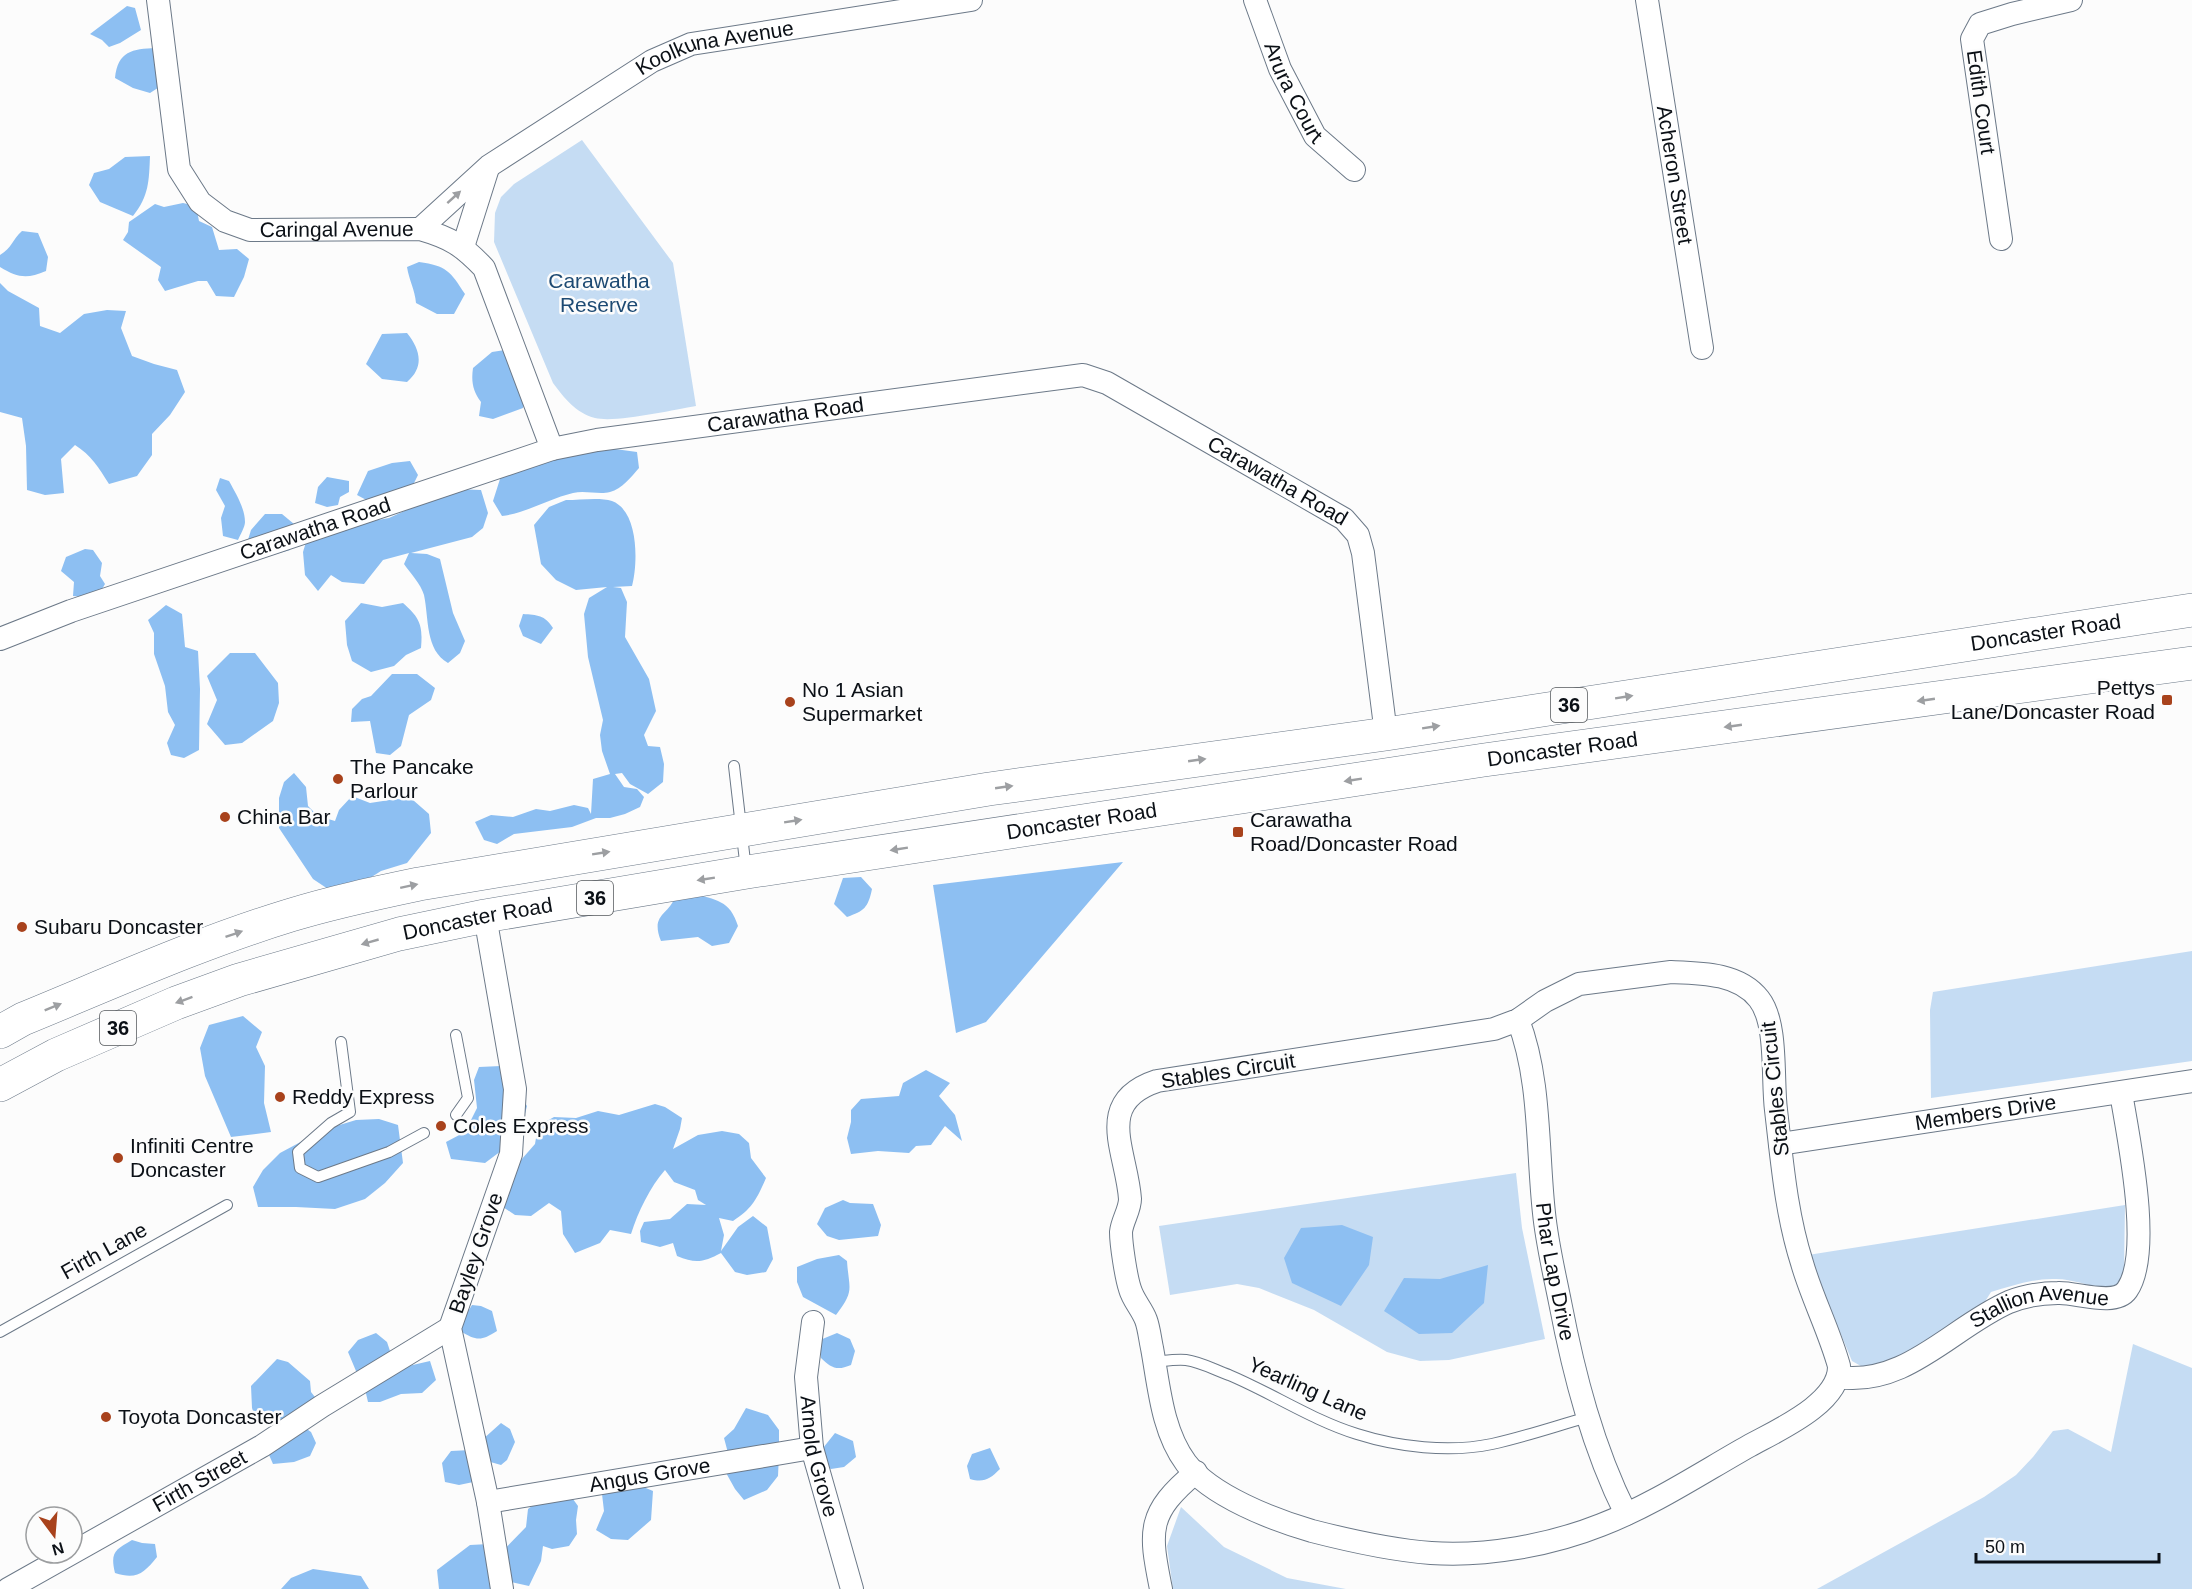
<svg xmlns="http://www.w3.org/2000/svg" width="2192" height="1589" font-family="Arial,sans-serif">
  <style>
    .green { fill: #c5dcf3 }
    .forest { fill: #8dbff2 }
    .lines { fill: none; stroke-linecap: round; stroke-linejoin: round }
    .lane-casing { stroke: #6c7988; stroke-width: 12 }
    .street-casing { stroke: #6c7988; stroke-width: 24 }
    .primary-casing { stroke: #6c7988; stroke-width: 34 }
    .lane { stroke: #fff; stroke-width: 10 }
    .street { stroke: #fff; stroke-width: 22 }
    .primary { stroke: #fff; stroke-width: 33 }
    .oneway { fill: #9d9fa2 }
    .poi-dot { fill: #a8421c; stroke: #fcfcfc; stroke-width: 2 }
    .labels { text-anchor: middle; stroke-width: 5; stroke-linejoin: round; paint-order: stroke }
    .shield { fill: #fcfcfc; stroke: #53575b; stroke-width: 1.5 }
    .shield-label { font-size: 20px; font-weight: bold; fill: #0b1016 }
    .street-label { font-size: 21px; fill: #0b1016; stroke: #fcfcfc }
    .park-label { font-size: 21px; fill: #1d4a73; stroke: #fcfcfc }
    .poi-label { font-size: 21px; fill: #0b1016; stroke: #fcfcfc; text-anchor: start }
  </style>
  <rect width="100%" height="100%" fill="#fcfcfc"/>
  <path class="green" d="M582 140 673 263 696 406C672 410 616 423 595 418 576 413 564 398 553 383L494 242 495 213 501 197 514 184Z
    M2192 951V1061L1931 1098 1930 1010 1933 992Z
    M1516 1173 1522 1228 1545 1339 1449 1360 1420 1361 1387 1352 1314 1310 1259 1288 1237 1284 1170 1295 1159 1226Z
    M2125 1205 2124 1270 2122 1279 2117 1285C2096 1291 2077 1279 2056 1279 2034 1278 2012 1286 1991 1292L1981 1308 1902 1356 1868 1370 1852 1361 1808 1255Z
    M2133 1344 2192 1368V1589H1817L1984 1497 2016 1475 2033 1457 2053 1431 2068 1429 2111 1452Z
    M1181 1507 1224 1547 1287 1578 1346 1589H1173L1167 1546Z"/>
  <path class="forest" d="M127 6 135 8 141 30 120 43 109 47 102 40 90 34Z
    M156 48 164 84 150 93 133 88 115 78C118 51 132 49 156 48Z
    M150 156C149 181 149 196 133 216L100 202 89 185 94 173 109 169 125 157Z
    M183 203 196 206 199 221 212 227 219 250 237 249 249 259 244 277 234 297 216 296 207 281H198L165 291 158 280 161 267 123 240 128 232 129 222 155 204 164 207Z
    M22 231 38 233 48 257 46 271C27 279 18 278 0 267V255C12 248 12 240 22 231Z
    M419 262C447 266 450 271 465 294L454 314H437L416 303C415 290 409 280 407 267Z
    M0 283 8 291 39 308 40 326 60 333 84 314 107 310 126 311 121 328 132 356 154 364 177 370 185 392 170 415 152 434V455L137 476 109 484C99 468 91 455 75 445L61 459 64 493 45 495 27 490 26 446 22 418 0 412Z
    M407 333C420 349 425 367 407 382L382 379 366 364 382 334Z
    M505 350 528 387 523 408 493 419 479 416 481 402C473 391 471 382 473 368L492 352Z
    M597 440 615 449 637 452 639 468C631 477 622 489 610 492 599 495 585 490 573 493 548 499 527 513 502 516L493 501 500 479 514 454Z
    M410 461 418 475 411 489 372 503 357 495 368 471 392 463Z
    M327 477 349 481V492L340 497 338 505 327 507 315 503 318 487Z
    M220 478 229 481C235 492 245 508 245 522 245 527 240 535 238 540L223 536 221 518 225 506 216 490Z
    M453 489 481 490 488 513 483 528 472 537 411 553 427 554 440 559 453 613 465 641 460 653 448 663C425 650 429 618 424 595 421 584 410 573 404 564L409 553 383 560 364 584 342 582 331 575 318 591 305 575 303 552 309 532 389 518Z
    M566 500C580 500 600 497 612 501 639 511 638 564 632 586L613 587 621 588 627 602 625 637 649 679 656 711 644 735 648 746 660 747 664 764 663 782 648 794 630 784 622 773 615 774 624 787 637 789 644 797 640 807 625 814 610 818H596L572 827 514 834 497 844 484 840 475 822 491 815 513 817 536 809 550 811 574 805 588 808 591 814 593 779 610 774 602 751 600 735 603 720 588 657 584 614 589 598 607 587 576 590 556 580 541 564 534 525 549 507Z
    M265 514H282L294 524 290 550 255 560 247 543 251 530Z
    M85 549 93 550 102 563 100 576 105 584C99 597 87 598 73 596L74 582 61 571 66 557Z
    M361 603 382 607 403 603C420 618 423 625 421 648L406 655 394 666 371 672 352 661 347 645 345 621Z
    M166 605 182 614 185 647 198 651 200 689 199 750 184 758 171 755 167 743 175 725 168 712 165 686 154 654V633L148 620Z
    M523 614C537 615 545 615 553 628L541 644 523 636 519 626Z
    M230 653H255L278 683 279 703 273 721 242 743 225 745 207 724 217 700 207 676Z
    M392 674H417L435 688 431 700 409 715 401 746 390 755 376 753 370 721 351 722 352 709 362 699 371 696Z
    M294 773 306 787 308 806 318 816 335 821 339 810 352 796 370 803 396 799 413 800 429 814 431 833 407 863 381 871 370 878 328 889 313 879 279 828V798L284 782Z
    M1123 862 986 1022 956 1033 933 885Z
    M861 877 872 889C868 908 864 911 847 917L834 904 843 878Z
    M692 893C716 900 730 900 738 926L729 943 712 946 698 937 661 941C650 914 669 915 675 897Z
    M243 1016 262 1032 256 1047 265 1066 264 1103 271 1132 231 1137 205 1076 200 1048 209 1025Z
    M501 1066 527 1106 520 1133 505 1148 485 1163 451 1159 446 1142 465 1132 477 1108 474 1080 479 1067Z
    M926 1070 950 1083 939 1096 955 1115 962 1141 945 1126 931 1145 916 1146 909 1153 878 1151 851 1154 847 1138 851 1122V1110L861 1099 899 1096 903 1083Z
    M655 1104 665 1107 682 1118 680 1129 673 1149 698 1135 722 1131 739 1134 749 1143 751 1158 766 1178C757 1199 752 1209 733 1221L719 1218 724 1235 721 1251 738 1227 753 1216 767 1227 773 1259 766 1272 747 1275 735 1272 721 1253C704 1262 696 1264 677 1256L673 1243 660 1247 641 1242 640 1231 644 1222 670 1219 687 1204 706 1205 698 1200 695 1190 674 1182 665 1170C650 1187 638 1212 631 1234L610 1230 600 1243 575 1253 563 1234 561 1211 549 1203 531 1216 515 1215 500 1205 514 1168 535 1144 538 1126 554 1117 576 1118 598 1111 619 1115Z
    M379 1119 398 1125 403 1163 385 1183 365 1199 335 1209 296 1207H258L253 1187 263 1170 280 1153 323 1130 356 1120Z
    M843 1200 850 1203 873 1204 881 1225 878 1236 839 1240 827 1236 817 1224 825 1208Z
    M1342 1225 1373 1237 1369 1265 1341 1306 1292 1283 1284 1258 1301 1228Z
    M839 1255 847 1261C849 1290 855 1290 836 1315L803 1297 797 1282V1267L817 1259Z
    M1488 1265 1484 1303 1452 1333 1419 1334 1384 1311 1404 1278 1440 1279Z
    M472 1305 481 1306 492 1311 497 1331C481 1341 477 1341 460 1331V1324Z
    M376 1333 387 1342 394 1363 375 1375 356 1371 348 1352 358 1340Z
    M837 1333 850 1339 855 1351 851 1365C837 1371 831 1368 821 1358L820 1340Z
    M277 1359 288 1362 310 1381 311 1392 322 1406 291 1427 257 1423 252 1408 251 1386Z
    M430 1361 436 1380 422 1393 401 1394 380 1402H368L364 1385 404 1367Z
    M746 1408 768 1415 779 1430V1454L778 1476 767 1490 744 1500 735 1489 725 1471 728 1453 724 1438 734 1429Z
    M501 1423 510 1429 515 1442 507 1460 501 1465 487 1461 482 1440Z
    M301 1425 311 1432 316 1443 310 1456 294 1462 273 1464 266 1448Z
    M835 1433 853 1441 856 1457 844 1467 831 1469 815 1458Z
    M990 1448 1000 1469C990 1479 984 1483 970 1479L967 1466 972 1454Z
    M471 1450 478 1481 459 1485 445 1482 442 1463 451 1451Z
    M634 1483 653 1491 651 1520 628 1540 611 1539 596 1530 604 1511 602 1494Z
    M551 1492 570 1495 578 1506 576 1520 577 1534 569 1546 552 1549 543 1546 541 1561 529 1586 511 1582 514 1589H439L437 1570 470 1545 489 1544 497 1557 526 1527 528 1509Z
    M132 1540 142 1543 155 1544 157 1557C144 1573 137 1580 115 1573 110 1552 115 1550 132 1540Z
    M313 1569 361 1576 369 1589H281L291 1578Z"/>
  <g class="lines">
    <defs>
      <path id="lane" d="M734 766 746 870
        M341 1042 350 1112 331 1123 298 1152 300 1168 318 1177 389 1152 424 1133
        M456 1115 468 1098 456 1035
        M0 1332 227 1205
        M1154 1362C1165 1361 1175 1359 1186 1360 1201 1362 1215 1370 1229 1375 1272 1393 1312 1420 1357 1434 1398 1447 1449 1453 1492 1444 1524 1437 1556 1426 1588 1417"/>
      <g id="street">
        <path id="s1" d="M158 0 179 169 200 202 225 221 250 230 420 229C451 238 462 245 484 268L552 449"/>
        <path id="s2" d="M1255 0 1280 69 1315 136 1354 170"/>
        <path id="s3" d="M1647 0 1702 348"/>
        <path id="s4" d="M420 229 489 166 652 61 691 44 971 0"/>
        <path d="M2001 239 1972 39 1980 24 2012 14 2071 0"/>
        <path d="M463 247 488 168"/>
        <path id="s5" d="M0 639 71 611 552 449 597 440 1083 375 1107 383 1344 519 1358 535 1363 553 1386 734"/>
        <path d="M485 916 515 1089 511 1154 450 1328 488 1502 502 1589"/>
        <path d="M1671 972C1701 973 1739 973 1759 999 1778 1023 1772 1079 1776 1110 1782 1161 1786 1213 1802 1263 1812 1298 1829 1330 1839 1366 1840 1403 1778 1430 1749 1446 1701 1473 1653 1505 1601 1525 1551 1545 1485 1557 1431 1553 1390 1550 1351 1541 1312 1531 1274 1520 1211 1496 1186 1463 1162 1431 1159 1386 1152 1348 1150 1339 1149 1328 1146 1320 1142 1309 1133 1300 1130 1289 1126 1277 1121 1244 1121 1232 1122 1221 1130 1210 1130 1199 1127 1152 1093 1102 1157 1081L1494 1029 1518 1020 1545 1001 1579 984Z"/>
        <path id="s6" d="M1518 1020C1541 1079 1537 1150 1544 1213 1547 1243 1554 1272 1560 1302 1574 1375 1593 1448 1626 1514"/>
        <path id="s7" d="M1780 1144 2192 1081"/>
        <path id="s8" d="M813 1322 806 1377 812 1448 852 1589"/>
        <path id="s9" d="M1838 1377C1906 1387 1952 1327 2009 1302 2024 1296 2042 1293 2058 1293 2076 1292 2115 1307 2127 1290 2153 1253 2128 1136 2121 1093"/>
        <path id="s10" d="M488 1502 812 1448"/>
        <path id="s11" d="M8 1589 262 1446 322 1406 450 1328"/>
        <path d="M1161 1589C1149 1530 1147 1513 1196 1472"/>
      </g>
      <g id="primary">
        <path id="s12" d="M0 1032 23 1019C111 983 199 943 291 915 333 902 376 893 419 884L989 789 1386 734 2192 610"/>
        <path id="s13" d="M0 1085 56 1055 176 1003 239 980 399 934 485 916 747 872 1484 760 2192 663"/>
      </g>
    </defs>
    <use href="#lane" class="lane-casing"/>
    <use href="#street" class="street-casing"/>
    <use href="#primary" class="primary-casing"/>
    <use href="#lane" class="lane"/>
    <use href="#street" class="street"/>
    <use href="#primary" class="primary"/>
  </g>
  <defs><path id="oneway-solid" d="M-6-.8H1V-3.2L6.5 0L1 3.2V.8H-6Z" transform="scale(1.5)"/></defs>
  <g class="oneway">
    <use href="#oneway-solid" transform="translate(454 197) rotate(-42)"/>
    <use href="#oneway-solid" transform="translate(1624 697) rotate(-9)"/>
    <use href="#oneway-solid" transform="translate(1926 700) rotate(172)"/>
    <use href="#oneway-solid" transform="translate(1733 726) rotate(172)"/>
    <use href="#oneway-solid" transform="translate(1431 727) rotate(-9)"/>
    <use href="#oneway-solid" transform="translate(1197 760) rotate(-8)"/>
    <use href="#oneway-solid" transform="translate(1353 780) rotate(171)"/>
    <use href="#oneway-solid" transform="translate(1004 787) rotate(-8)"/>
    <use href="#oneway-solid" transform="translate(793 821) rotate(-9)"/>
    <use href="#oneway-solid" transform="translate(899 849) rotate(171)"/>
    <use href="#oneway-solid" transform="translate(601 853) rotate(-9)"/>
    <use href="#oneway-solid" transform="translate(706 879) rotate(171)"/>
    <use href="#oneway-solid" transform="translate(409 886) rotate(-12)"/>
    <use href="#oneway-solid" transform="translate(234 934) rotate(-19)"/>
    <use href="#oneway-solid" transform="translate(370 942) rotate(164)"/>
    <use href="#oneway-solid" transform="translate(184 1000) rotate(160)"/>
    <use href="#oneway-solid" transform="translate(53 1007) rotate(-22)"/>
  </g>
  <g class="poi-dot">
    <rect x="2161" y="694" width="12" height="12" rx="3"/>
    <circle cx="790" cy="702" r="6"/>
    <circle cx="338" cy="779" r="6"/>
    <circle cx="225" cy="817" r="6"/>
    <rect x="1232" y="826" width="12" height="12" rx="3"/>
    <circle cx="22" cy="927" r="6"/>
    <circle cx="280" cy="1097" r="6"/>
    <circle cx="441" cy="1126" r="6"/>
    <circle cx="118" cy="1158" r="6"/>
    <circle cx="106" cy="1417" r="6"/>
  </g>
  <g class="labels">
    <g class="shield">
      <rect x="1551" y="688" width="36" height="34" rx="4.5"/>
      <rect x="577" y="881" width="36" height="34" rx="4.5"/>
      <rect x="100" y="1011" width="36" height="34" rx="4.5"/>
    </g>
    <g class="shield-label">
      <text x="1569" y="712">36</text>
      <text x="595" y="905">36</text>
      <text x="118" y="1035">36</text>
    </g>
    <g class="street-label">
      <text dy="7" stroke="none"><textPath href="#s4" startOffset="352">Koolkuna Avenue</textPath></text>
      <text dy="7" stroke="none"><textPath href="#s2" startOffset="100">Arura Court</textPath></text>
      <text transform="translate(1981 102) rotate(82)" y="7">Edith Court</text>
      <text dy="7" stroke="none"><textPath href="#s3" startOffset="177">Acheron Street</textPath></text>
      <text dy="7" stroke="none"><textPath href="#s1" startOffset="354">Caringal Avenue</textPath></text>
      <text dy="7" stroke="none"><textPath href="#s5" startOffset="820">Carawatha Road</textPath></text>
      <text dy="7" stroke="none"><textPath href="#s5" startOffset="1342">Carawatha Road</textPath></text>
      <text dy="7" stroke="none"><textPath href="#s5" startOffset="334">Carawatha Road</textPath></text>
      <text dy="7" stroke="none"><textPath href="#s12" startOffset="2092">Doncaster Road</textPath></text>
      <text dy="7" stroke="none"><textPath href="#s13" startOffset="1606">Doncaster Road</textPath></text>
      <text dy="7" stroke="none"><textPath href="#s13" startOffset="1120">Doncaster Road</textPath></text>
      <text dy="7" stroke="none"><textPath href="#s13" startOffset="508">Doncaster Road</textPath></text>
      <text transform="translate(1228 1071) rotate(-9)" y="7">Stables Circuit</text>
      <text transform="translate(1775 1089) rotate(-96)" y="7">Stables Circuit</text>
      <text dy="7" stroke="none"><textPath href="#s7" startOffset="208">Members Drive</textPath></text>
      <text transform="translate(104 1251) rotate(-29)" y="7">Firth Lane</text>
      <text transform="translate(476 1253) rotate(-71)" y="7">Bayley Grove</text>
      <text dy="7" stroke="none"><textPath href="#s6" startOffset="255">Phar Lap Drive</textPath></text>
      <text dy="7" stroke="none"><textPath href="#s9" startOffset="220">Stallion Avenue</textPath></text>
      <text transform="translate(1308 1389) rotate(24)" y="7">Yearling Lane</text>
      <text dy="7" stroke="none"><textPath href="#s8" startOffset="136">Arnold Grove</textPath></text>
      <text dy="7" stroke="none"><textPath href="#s10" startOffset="164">Angus Grove</textPath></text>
      <text dy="7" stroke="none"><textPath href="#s11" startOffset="220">Firth Street</textPath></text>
    </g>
    <g class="park-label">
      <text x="599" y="288">Carawatha<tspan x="599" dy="24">Reserve</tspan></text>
    </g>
    <g class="poi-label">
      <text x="2155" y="695" text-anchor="end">Pettys<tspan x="2155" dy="24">Lane/Doncaster Road</tspan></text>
      <text x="802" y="697">No 1 Asian<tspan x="802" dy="24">Supermarket</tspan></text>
      <text x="350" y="774">The Pancake<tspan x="350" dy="24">Parlour</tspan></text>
      <text x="237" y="824">China Bar</text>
      <text x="1250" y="827">Carawatha<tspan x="1250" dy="24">Road/Doncaster Road</tspan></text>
      <text x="34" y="934">Subaru Doncaster</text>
      <text x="292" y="1104">Reddy Express</text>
      <text x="453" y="1133">Coles Express</text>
      <text x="130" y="1153">Infiniti Centre<tspan x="130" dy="24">Doncaster</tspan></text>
      <text x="118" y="1424">Toyota Doncaster</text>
    </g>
  </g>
  <g transform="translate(54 1535) rotate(164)"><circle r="28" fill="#fcfcfc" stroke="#9c9ea0" stroke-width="1.5"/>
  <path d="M0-4.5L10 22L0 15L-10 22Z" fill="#a8421c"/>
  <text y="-9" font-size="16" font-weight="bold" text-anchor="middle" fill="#0b1016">N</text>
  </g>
  <path d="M1976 1553v9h183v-9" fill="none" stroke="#0b1016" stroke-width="3"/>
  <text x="1985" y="1553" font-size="18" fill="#0b1016" stroke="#fcfcfc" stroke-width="4.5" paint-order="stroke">50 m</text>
</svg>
